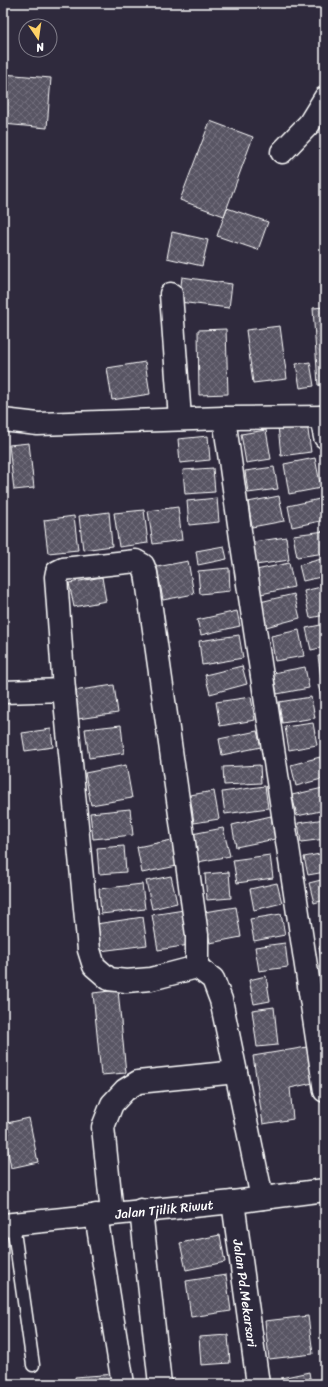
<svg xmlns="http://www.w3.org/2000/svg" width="328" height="1387" font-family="Sriracha,sans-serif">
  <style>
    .building { fill: url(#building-cross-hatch); stroke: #fff }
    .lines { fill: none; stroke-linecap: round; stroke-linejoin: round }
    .service-casing { stroke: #fff; stroke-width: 15 }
    .minor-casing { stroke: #fff; stroke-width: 25 }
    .trunk-casing { stroke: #fff; stroke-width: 25 }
    .service { stroke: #2f2a3d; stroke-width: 12 }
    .minor { stroke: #2f2a3d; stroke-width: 22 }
    .trunk { stroke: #2f2a3d; stroke-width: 22 }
    .labels { text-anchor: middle; stroke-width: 3.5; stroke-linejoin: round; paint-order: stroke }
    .street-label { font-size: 13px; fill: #fff; stroke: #2f2a3d }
  </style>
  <defs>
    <pattern id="building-cross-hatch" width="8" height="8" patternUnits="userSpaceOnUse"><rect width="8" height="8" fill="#595564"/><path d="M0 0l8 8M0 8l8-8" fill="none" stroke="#726e7b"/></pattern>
  </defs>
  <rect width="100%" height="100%" fill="#2f2a3d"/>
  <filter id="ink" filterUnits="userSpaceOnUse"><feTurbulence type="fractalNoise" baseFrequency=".025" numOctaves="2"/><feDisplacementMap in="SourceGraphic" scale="8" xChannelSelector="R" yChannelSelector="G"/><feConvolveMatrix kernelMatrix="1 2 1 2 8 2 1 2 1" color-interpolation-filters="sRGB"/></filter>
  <g filter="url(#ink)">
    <path class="building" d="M3 74 51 78 47 128 3 124Z
      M210 121 253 137 224 216 180 200Z
      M227 208 268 222 258 250 217 236Z
      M172 232 208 240 202 266 167 258Z
      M182 277 232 284 229 308 179 302Z
      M325 307V385H318L313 308Z
      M280 326 287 379 253 383 246 330Z
      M226 329 228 394 199 395 198 330Z
      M145 362 150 394 112 400 107 368Z
      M310 362 314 386 300 388 296 364Z
      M307 423 311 452 281 456 278 426Z
      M266 430 271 459 246 463 241 434Z
      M208 436 210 460 180 463 178 439Z
      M29 443 34 488 14 490 9 445Z
      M315 458 321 488 289 494 284 464Z
      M274 467 278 489 248 493 245 471Z
      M213 468 215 492 185 494 183 470Z
      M3 487H4L7 514 3 515Z
      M279 496 284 521 252 527 248 502Z
      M217 498 219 522 189 525 187 501Z
      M324 498 325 520 292 527 288 506Z
      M178 507 182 540 153 544 148 511Z
      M144 510 148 543 119 547 114 513Z
      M109 512 112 546 83 550 79 516Z
      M74 516 78 550 48 553 44 520Z
      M325 531V553L297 557 293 535Z
      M286 537 289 560 256 565 253 542Z
      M224 546 227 559 198 565 196 551Z
      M325 558V576L303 581 299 565Z
      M188 561 194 594 163 600 157 567Z
      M289 563 294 587 261 594 256 570Z
      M229 568 230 591 200 594 198 571Z
      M102 577 106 601 74 607 69 583Z
      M325 586V615L310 618 304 591Z
      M294 594 300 618 266 627 260 602Z
      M237 611 240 626 201 635 197 620Z
      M325 624V647L311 650 306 628Z
      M299 630 304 656 275 661 271 636Z
      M239 635 243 658 202 665 199 641Z
      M325 655V677L321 678 318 656Z
      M242 666 247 684 210 694 205 675Z
      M305 667 309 688 277 694 273 673Z
      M325 683V711L318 685Z
      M114 685 118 713 78 719 73 691Z
      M251 697 255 720 220 726 216 702Z
      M311 697 315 718 282 723 279 702Z
      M313 723 317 745 289 750 285 727Z
      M121 725 124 753 89 758 85 729Z
      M51 729 53 747 25 751 22 733Z
      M257 731 261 747 222 755 219 739Z
      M320 757 325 778 296 786 291 765Z
      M126 765 132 798 91 805 85 773Z
      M260 765 261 783 224 785 223 767Z
      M265 786 268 808 225 814 222 792Z
      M323 788 325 795V810L297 816 292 795Z
      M214 791 219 819 194 823 190 795Z
      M130 809 133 835 93 839 90 813Z
      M271 816 275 839 236 847 232 825Z
      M325 819V839L301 842 298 823Z
      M223 828 230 856 198 862 192 834Z
      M172 840 177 866 142 873 137 847Z
      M124 846 126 872 99 874 97 848Z
      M325 853V872L308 875 304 857Z
      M270 855 273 878 237 883 233 860Z
      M229 872 231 898 207 900 205 874Z
      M171 876 177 903 152 909 146 881Z
      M325 879V900L314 903 309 883Z
      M277 883 282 903 254 910 250 889Z
      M142 884 145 909 101 914 99 889Z
      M236 907 241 937 210 943 204 912Z
      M184 910 189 945 158 950 152 915Z
      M281 914 285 935 254 941 250 919Z
      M143 917 147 945 100 951 96 924Z
      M285 943 288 967 259 971 255 947Z
      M325 945V974H324L319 947Z
      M266 976 270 1001 254 1004 249 980Z
      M118 990 126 1073 101 1075 93 993Z
      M274 1007 278 1045 257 1047 252 1010Z
      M307 1047 313 1083 290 1088 293 1119 263 1124 253 1056Z
      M29 1118 38 1162 11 1168 3 1124Z
      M220 1235 225 1262 186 1270 180 1243Z
      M226 1275 231 1311 191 1317 186 1281Z
      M308 1316 313 1354 269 1359 265 1321Z
      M228 1335 230 1363 201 1365 199 1337Z
      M309 1372 311 1384H282L281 1378Z
      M116 1374 117 1384H76L75 1377Z"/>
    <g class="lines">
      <defs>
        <path id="service" d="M13 1224 33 1365"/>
        <g id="minor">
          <path d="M282 152 309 124 325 98"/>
          <path d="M171 294 180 419"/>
          <path d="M321 417 325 437"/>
          <path d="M224 418 241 538 325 1091"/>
          <path d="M3 420 38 424 224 418 325 417"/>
          <path d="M64 690 56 577 57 572 63 569 136 561 143 565 146 573 197 935V967"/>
          <path d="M3 692 64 690 89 950 94 966 109 979 126 981 151 979 197 967 213 979 221 1000 262 1198"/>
          <path id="s1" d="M233 1202 258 1384"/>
          <path d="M141 1210 160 1384"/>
          <path d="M112 1213 103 1127 112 1104 125 1090 138 1082 236 1072"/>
          <path d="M96 1215 123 1384"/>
        </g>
        <g id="trunk">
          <path id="s2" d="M3 1225 233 1202 325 1190"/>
        </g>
      </defs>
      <use href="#service" class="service-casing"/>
      <use href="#minor" class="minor-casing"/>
      <use href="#trunk" class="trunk-casing"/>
      <use href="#service" class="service"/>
      <use href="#minor" class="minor"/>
      <use href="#trunk" class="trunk"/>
    </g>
  </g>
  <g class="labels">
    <g class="street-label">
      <text dy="5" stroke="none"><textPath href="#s2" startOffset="162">Jalan Tjilik Riwut</textPath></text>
      <text dy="5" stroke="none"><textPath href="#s1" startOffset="92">Jalan Pd.Mekarsari</textPath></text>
    </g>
  </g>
  <rect width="328" height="1387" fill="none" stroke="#2f2a3d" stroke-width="16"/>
  <rect x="8" y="8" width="312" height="1371" fill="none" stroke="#fff" stroke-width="1.5" filter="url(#ink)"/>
  <g transform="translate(38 38) rotate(167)"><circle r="19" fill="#2f2a3d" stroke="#827f8b"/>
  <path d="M0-3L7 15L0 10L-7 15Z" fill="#ffd166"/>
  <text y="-6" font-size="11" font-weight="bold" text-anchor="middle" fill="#ffffff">N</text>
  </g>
</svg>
